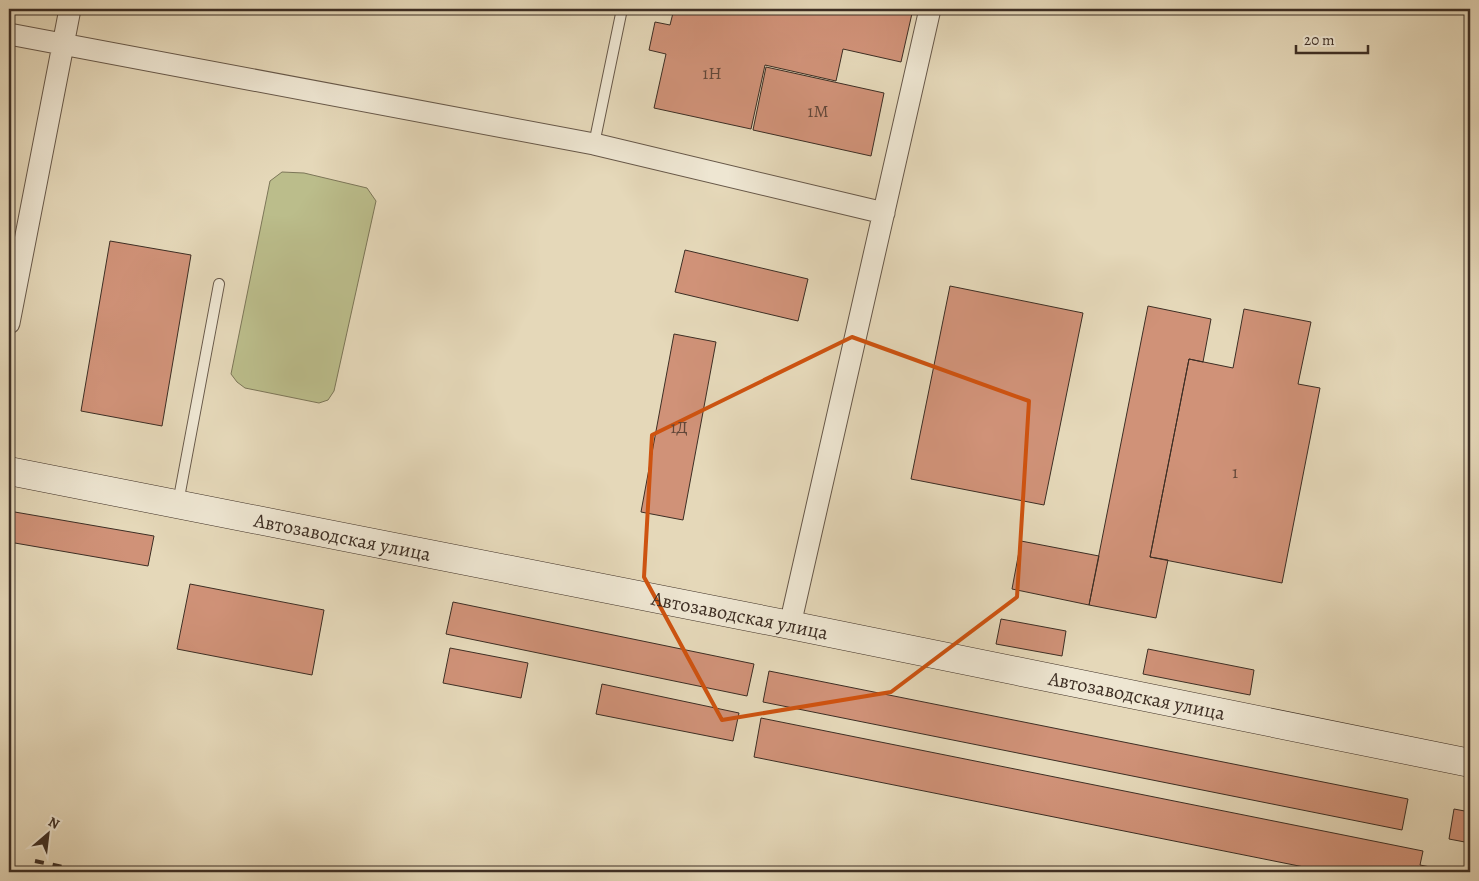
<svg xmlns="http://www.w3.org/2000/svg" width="1479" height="881" font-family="Alegreya,serif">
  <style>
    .green { fill: #bbbd8b; stroke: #7c7658 }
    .building { fill: #d09278; stroke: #3d2e24 }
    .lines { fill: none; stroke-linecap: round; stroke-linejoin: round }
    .lane-casing { stroke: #675849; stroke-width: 12 }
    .street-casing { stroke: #675849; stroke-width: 23 }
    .secondary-casing { stroke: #3d2e24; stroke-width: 29 }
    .lane { stroke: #eee6d2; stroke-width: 10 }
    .street { stroke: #eee6d2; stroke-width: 21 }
    .secondary { stroke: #eee6d2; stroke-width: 28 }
    .rail { stroke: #3d2e24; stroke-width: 4; stroke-dasharray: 9 9; stroke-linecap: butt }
    .marked { fill: none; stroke: #ce5310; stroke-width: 4; stroke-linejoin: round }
    .labels { text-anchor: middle; stroke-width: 4.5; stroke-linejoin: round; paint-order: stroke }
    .number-label { font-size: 18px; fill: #624739 }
    .street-label { font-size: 20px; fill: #3d2e24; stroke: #eee6d2 }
  </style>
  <rect width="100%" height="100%" fill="#e5d8b9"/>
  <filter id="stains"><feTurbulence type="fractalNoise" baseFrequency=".004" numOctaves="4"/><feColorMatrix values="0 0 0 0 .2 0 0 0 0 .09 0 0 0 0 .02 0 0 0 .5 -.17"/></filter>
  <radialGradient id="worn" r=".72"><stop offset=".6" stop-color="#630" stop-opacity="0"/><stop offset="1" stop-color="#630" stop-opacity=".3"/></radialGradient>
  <path class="green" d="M282 172 304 173 367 188 376 201 334 391 328 400 319 403 245 388 237 382 231 374 270 181Z"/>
  <path class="building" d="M674 9H913L901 62 843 49 836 81 765 65 751 129 654 108 666 54 649 50 655 22 670 25Z
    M766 67 884 93 871 156 753 130Z
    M110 241 191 255 162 426 81 411Z
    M685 250 808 279 798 321 675 292Z
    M950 286 1083 313 1044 505 911 479Z
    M1148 306 1211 319 1203 362 1189 359 1150 557 1168 560 1156 618 1089 605Z
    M1244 309 1311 322 1298 384 1320 388 1282 583 1150 557 1189 359 1233 368Z
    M674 334 716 342 683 520 641 512Z
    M9 511 154 536 148 566 9 542Z
    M1021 541 1099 556 1089 605 1012 589Z
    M190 584 324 610 312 675 177 649Z
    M453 602 754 664 747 696 446 634Z
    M1001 619 1066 631 1062 656 996 644Z
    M450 648 528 663 521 698 443 683Z
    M1148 649 1254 670 1250 695 1143 674Z
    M769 671 1408 799 1402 830 763 702Z
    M602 684 739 713 733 741 596 714Z
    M761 718 1423 851 1420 865 1456 872H1329L754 757Z
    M1454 809 1470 812V843L1449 839Z"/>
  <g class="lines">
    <defs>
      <path id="lane" d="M594 144 622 9
        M178 503 219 284"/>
      <path id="street" d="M9 34 594 144 884 213
        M9 323 70 9
        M790 625 930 9"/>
      <g id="secondary">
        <path id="s1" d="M9 471 790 625 1470 763"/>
      </g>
    </defs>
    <use href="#lane" class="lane-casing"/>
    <use href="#street" class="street-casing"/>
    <use href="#secondary" class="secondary-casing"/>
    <use href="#lane" class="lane"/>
    <use href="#street" class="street"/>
    <use href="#secondary" class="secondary"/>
    <path class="rail" d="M35 861 87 872"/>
  </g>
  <path class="marked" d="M852 337 1029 401 1017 597 891 692 722 720 644 577 652 435Z"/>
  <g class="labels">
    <g class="number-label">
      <text x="712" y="79">1Н</text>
      <text x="818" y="117">1М</text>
      <text x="679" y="433">1Д</text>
      <text x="1235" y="478">1</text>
    </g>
    <g class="street-label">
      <text dy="7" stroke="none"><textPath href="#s1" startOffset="340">Автозаводская улица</textPath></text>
      <text dy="7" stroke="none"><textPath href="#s1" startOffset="745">Автозаводская улица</textPath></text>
      <text dy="7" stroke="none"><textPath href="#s1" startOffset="1150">Автозаводская улица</textPath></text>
    </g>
  </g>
  <rect width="1479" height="881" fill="none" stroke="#e5d8b9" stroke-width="30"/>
  <rect x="10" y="10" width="1459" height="861" fill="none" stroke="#3d2e24" stroke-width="2.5"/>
  <rect x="15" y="15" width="1449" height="851" fill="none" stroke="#3d2e24"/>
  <g transform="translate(48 834) rotate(28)" stroke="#eee6d2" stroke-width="4" paint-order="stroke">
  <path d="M0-4L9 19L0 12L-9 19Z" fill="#3d2e24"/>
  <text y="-8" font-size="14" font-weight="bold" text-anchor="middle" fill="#3d2e24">N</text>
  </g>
  <path d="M1296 45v8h72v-8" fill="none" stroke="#3d2e24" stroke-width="2.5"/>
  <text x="1304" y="45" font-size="15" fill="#3d2e24" stroke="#eee6d2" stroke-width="4" paint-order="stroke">20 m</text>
  <rect width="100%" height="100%" filter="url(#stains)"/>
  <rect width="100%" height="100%" fill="url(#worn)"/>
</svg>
